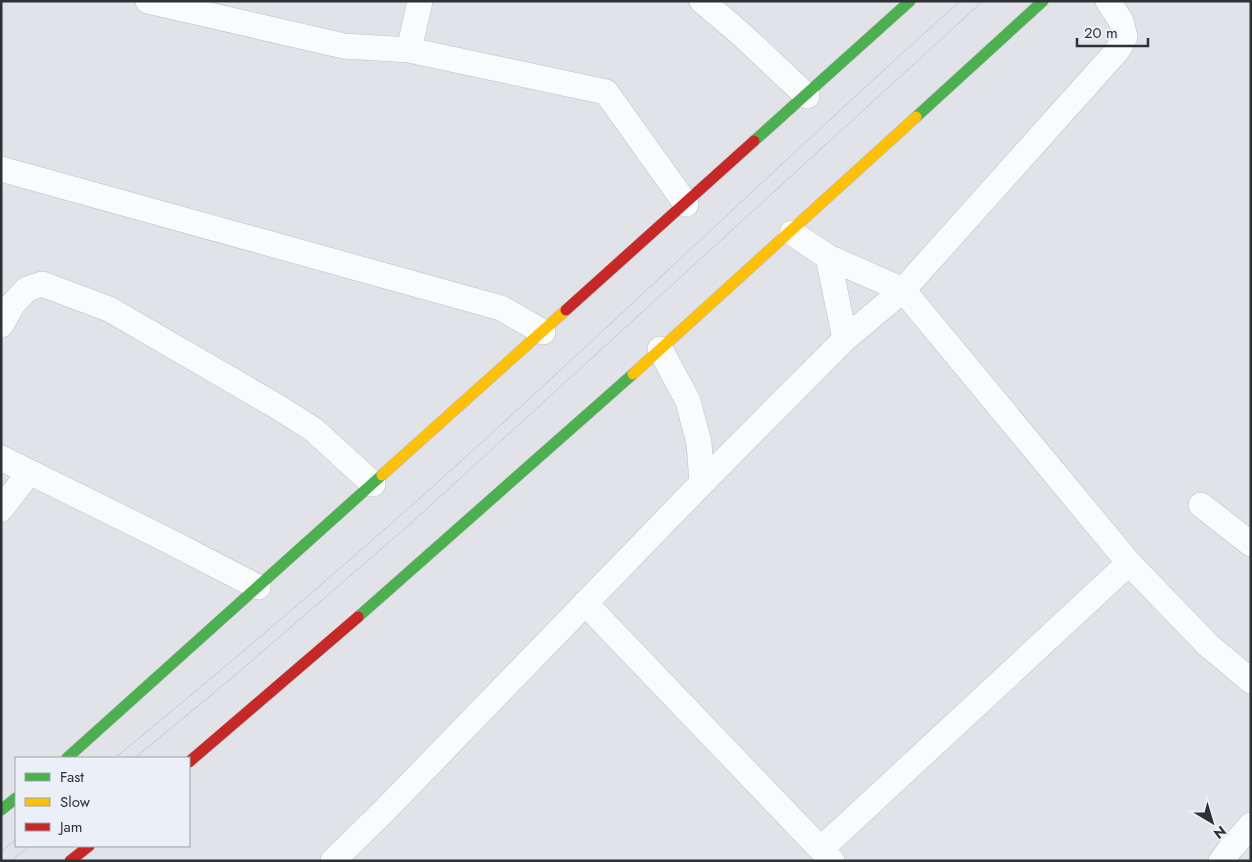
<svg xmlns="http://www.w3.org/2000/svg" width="1252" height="862" font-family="Jost,sans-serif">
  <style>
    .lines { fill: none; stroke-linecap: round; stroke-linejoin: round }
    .street-casing { stroke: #bdbfc3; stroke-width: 26 }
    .fast-casing { stroke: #bdbfc3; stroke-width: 12 }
    .slow-casing { stroke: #bdbfc3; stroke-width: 12 }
    .jam-casing { stroke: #bdbfc3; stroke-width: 12 }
    .street { stroke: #fafbfc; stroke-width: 25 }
    .fast { stroke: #4caf50; stroke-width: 11 }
    .slow { stroke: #ffc107; stroke-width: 11 }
    .jam { stroke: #c62828; stroke-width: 11 }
    .tram { stroke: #cacacc; stroke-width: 1 }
  </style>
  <rect width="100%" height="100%" fill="#e1e3e8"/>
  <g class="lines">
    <defs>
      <path id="street" d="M148 1 344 46 409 50 606 92 686 204
        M702 1 741 34 807 96
        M409 50 420 1
        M1 169 501 308 543 332
        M792 233 828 257 903 290 1129 563 1208 645 1251 681
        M828 257 845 339
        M1 325 13 304 27 289 42 284 109 309 278 407 314 430 373 484
        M660 349 688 401 699 443 702 483
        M1 458 161 537 258 587
        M1201 505 1251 544
        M1 509 29 473
        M585 603 832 861
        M821 849 1129 563
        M333 861 384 811 702 483 845 339 903 290 1117 51 1125 37 1121 21 1108 1
        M1221 861 1231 848 1251 825"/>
      <path id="fast" d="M916 117 1043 1
        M754 141 910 1
        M358 617 633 374
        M67 758 382 475
        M1 810 16 798"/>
      <path id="slow" d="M633 374 916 117
        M382 475 566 310"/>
      <path id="jam" d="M566 310 754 141
        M189 762 358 617
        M70 861 89 846"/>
    </defs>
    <use href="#street" class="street-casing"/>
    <use href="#fast" class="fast-casing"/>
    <use href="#slow" class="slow-casing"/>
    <use href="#jam" class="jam-casing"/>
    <use href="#street" class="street"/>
    <use href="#fast" class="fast"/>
    <use href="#slow" class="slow"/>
    <use href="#jam" class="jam"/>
    <path class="tram" d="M115 758C251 646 386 531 516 411 664 275 810 136 960 1
      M135 758 240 671 410 524 983 1
      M1 852 16 839
      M11 861 30 846"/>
  </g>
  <rect width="1252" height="862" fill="none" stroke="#2e3033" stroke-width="5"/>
  <rect x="15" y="757" width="175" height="90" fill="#ebeff8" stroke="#9fa3a9"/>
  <rect x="25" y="773" width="25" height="8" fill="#4caf50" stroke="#9fa3a9"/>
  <text x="60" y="782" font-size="15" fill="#2e3033">Fast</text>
  <rect x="25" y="798" width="25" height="8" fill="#ffc107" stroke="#9fa3a9"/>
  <text x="60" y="807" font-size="15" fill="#2e3033">Slow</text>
  <rect x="25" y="823" width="25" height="8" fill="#c62828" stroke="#9fa3a9"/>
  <text x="60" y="832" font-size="15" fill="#2e3033">Jam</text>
  <g transform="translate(1212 822) rotate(142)" stroke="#ebeff8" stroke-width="4" paint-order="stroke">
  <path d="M0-4L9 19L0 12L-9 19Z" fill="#2e3033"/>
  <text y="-8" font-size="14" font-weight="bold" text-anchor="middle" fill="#2e3033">N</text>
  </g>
  <path d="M1077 38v8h71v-8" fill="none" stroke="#2e3033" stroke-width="2.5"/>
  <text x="1084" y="38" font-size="15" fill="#2e3033" stroke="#ebeff8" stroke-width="4" paint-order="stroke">20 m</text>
</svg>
